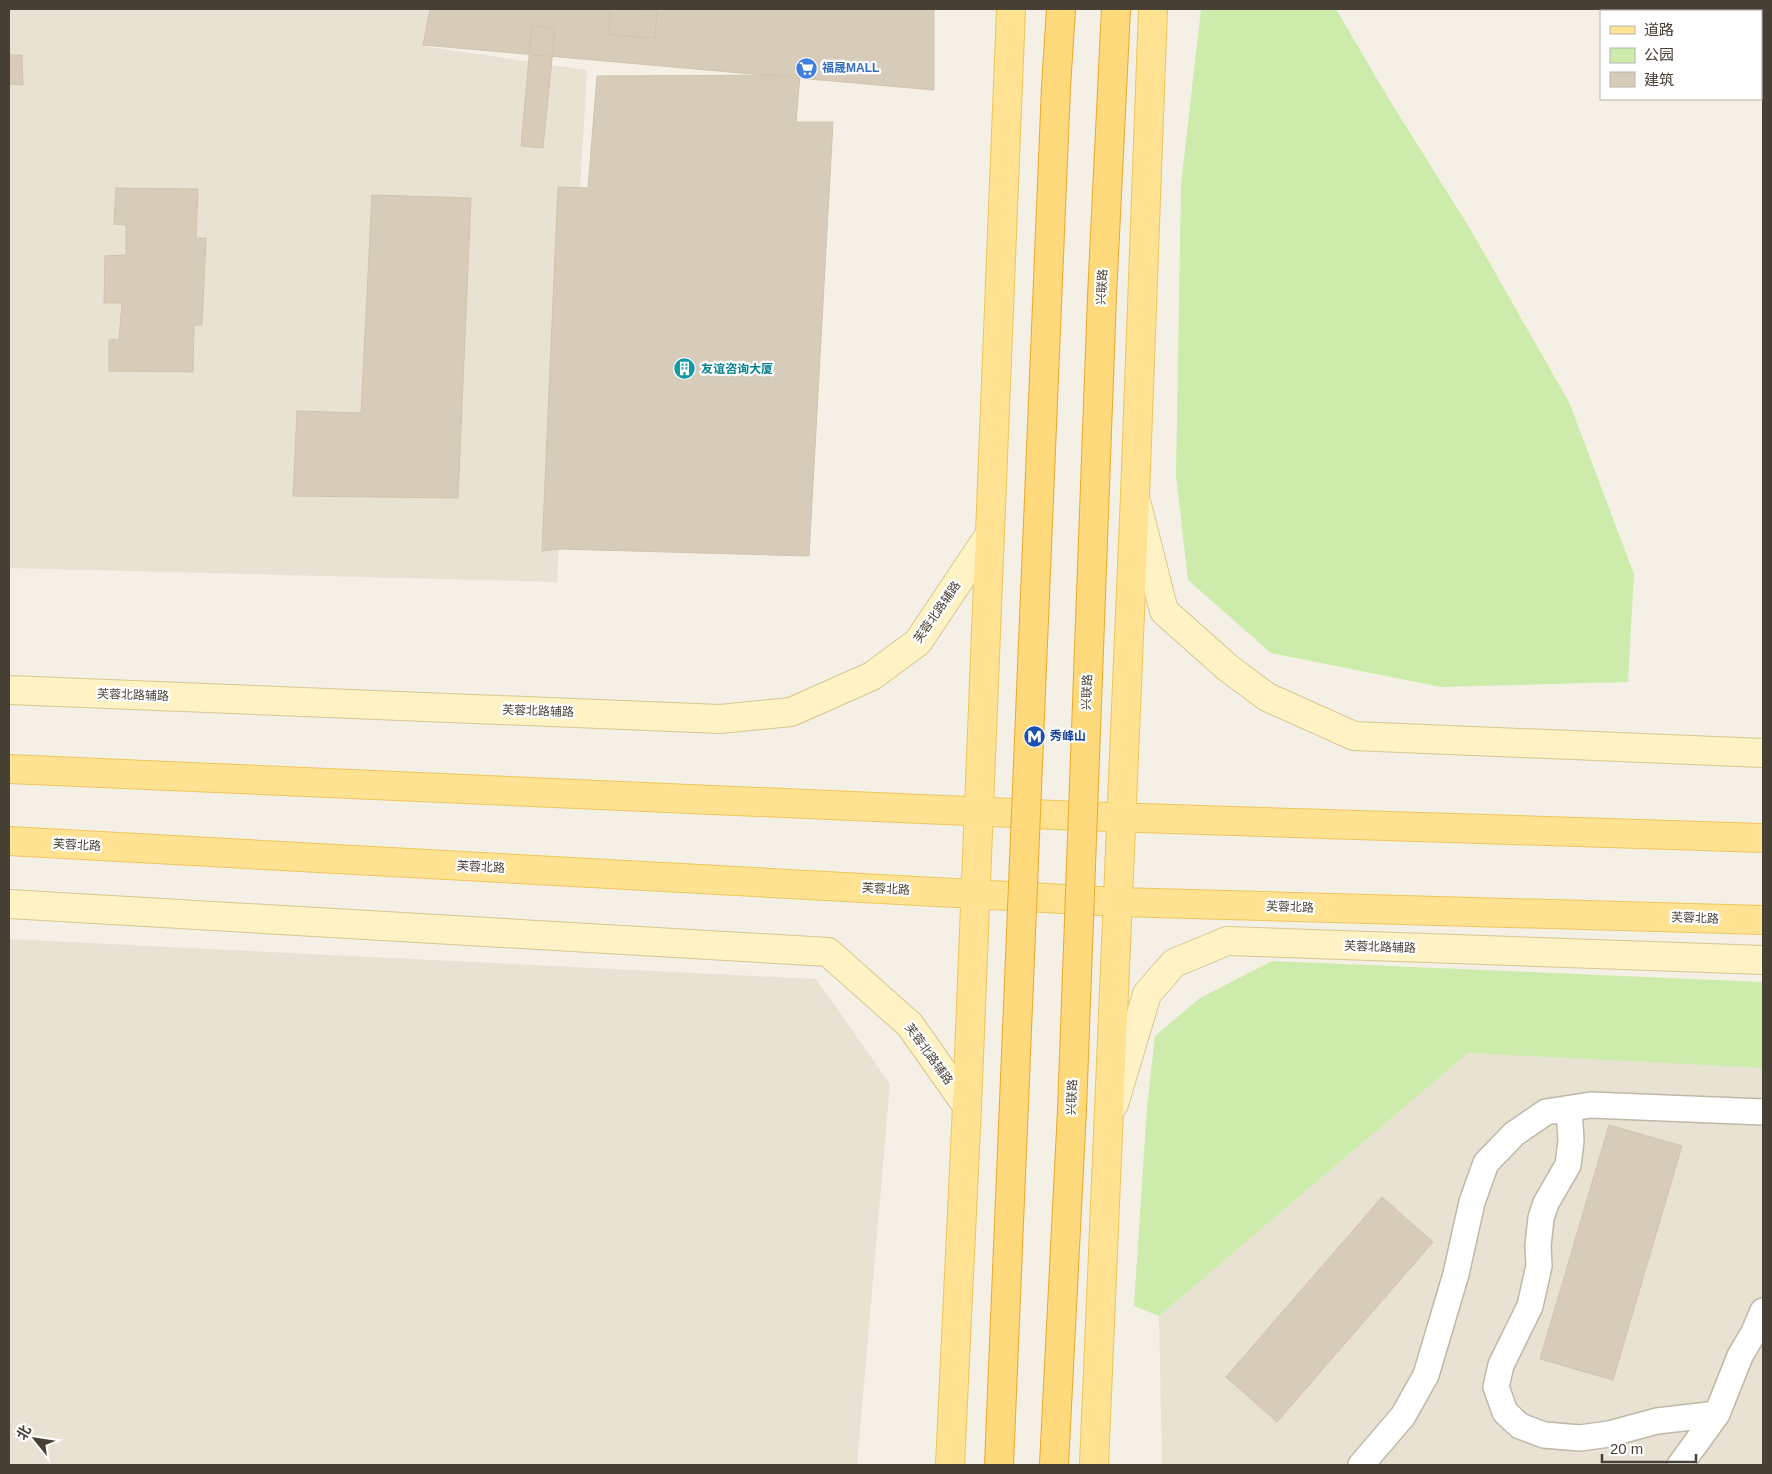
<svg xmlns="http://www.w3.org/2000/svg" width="1772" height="1474" font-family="Helvetica,'Noto Sans SC',sans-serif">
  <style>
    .residential { fill: #e8e2d3 }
    .green { fill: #cdecab }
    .building { fill: #d7ccba; stroke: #d2c4ac }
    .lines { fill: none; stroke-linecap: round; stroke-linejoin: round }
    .minor-casing { stroke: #c0b8a7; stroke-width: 28 }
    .secondary-casing { stroke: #d7c791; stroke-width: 30 }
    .primary-casing { stroke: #edc55a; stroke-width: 30 }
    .minor { stroke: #fff; stroke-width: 25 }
    .secondary { stroke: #fff2c4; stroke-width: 28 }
    .primary { stroke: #ffe393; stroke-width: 28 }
    .trunk-bridge-casing { stroke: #eaa82a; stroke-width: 30; stroke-linecap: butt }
    .trunk-bridge { stroke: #ffda7c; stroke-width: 28 }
    .labels { text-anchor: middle; stroke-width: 4.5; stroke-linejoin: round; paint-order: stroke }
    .shop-label { font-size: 12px; font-weight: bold; fill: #366cbe; stroke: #fff; text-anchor: start }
    .street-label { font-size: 12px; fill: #474034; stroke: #fff }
    .culture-label { font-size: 12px; font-weight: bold; fill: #0d838f; stroke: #fff; text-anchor: start }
    .transit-label { font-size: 12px; font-weight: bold; fill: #164399; stroke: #fff; text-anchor: start }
  </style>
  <rect width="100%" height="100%" fill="#f4f0e5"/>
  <path class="residential" d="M9 9H430L423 46 587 70 557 582 9 568Z
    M9 939 816 979 890 1084 857 1465H9Z
    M1468 1053 1763 1064V1465H1162L1159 1316Z"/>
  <path class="green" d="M1201 9H1336L1387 96 1472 232 1569 402 1634 574 1628 682 1441 687 1271 653 1188 580 1176 476 1181 185Z
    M1272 961 1763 982V1068L1468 1053 1159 1316 1134 1306 1147 1107 1155 1036 1200 998Z"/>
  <path class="building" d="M430 9H934V90L423 45Z
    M610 9 657 10 655 38 609 35Z
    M532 25 555 29 543 148 521 146Z
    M9 55H22L23 85 9 84Z
    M800 75 796 122H833L809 556 560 549 542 551 558 187 588 188 597 76Z
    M116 188 198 189 196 238H206L202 325H194L193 372 109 371V339L119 340 122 303H104L105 256 126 255V225L114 224Z
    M372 195 471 198 458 498 293 496 297 411 361 413Z
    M1609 1125 1682 1146 1613 1380 1540 1359Z
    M1382 1197 1433 1242 1277 1422 1226 1377Z"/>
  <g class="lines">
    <defs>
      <path id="minor" d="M1569 1109 1571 1141 1568 1165 1546 1203 1541 1218 1538 1246 1539 1266 1530 1306 1501 1365 1496 1387 1505 1412 1520 1426 1544 1435 1580 1438 1609 1434 1657 1421 1717 1414
        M1361 1465 1403 1416 1426 1375 1456 1274 1472 1202 1486 1163 1514 1134 1546 1112 1591 1105 1763 1112
        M1680 1465 1717 1414 1740 1356 1754 1332 1763 1311"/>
      <path id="secondary" d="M1137 505 1164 611 1228 668 1267 697 1354 736 1763 753
        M9 690 720 719 791 712 872 676 918 642 990 534
        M9 904 828 952 910 1025 967 1106
        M1114 1104 1147 994 1174 963 1227 941 1763 960"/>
      <path id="primary" d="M9 769 1079 816 1763 838
        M9 841 1118 902 1763 920
        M950 1465 967 1106 1011 9
        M1094 1465 1135 495 1153 9"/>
    </defs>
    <use href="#minor" class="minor-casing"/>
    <use href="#secondary" class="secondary-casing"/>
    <use href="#primary" class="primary-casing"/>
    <use href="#minor" class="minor"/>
    <use href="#secondary" class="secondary"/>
    <use href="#primary" class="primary"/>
    <defs>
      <path id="trunk-bridge" d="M999 1465 1056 87 1061 9
        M1054 1465 1072 1110 1102 296 1116 9"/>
    </defs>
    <use href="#trunk-bridge" class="trunk-bridge-casing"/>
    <use href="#trunk-bridge" class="trunk-bridge"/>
  </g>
  <defs>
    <symbol id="supermarket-disc" viewBox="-11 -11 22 22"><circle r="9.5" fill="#3f7fe0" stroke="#fff"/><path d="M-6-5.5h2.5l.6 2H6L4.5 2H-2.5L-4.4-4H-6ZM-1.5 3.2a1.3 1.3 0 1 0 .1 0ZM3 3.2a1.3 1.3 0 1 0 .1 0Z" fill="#fff"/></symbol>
    <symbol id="building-disc" viewBox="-11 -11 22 22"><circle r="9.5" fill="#0f9aa8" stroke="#fff"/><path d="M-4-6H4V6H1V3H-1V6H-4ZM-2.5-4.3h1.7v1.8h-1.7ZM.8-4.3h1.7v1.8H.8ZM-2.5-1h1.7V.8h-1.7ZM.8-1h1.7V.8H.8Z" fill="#fff"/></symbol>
    <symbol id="metro-disc" viewBox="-11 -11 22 22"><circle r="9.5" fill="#1a4fb4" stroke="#fff"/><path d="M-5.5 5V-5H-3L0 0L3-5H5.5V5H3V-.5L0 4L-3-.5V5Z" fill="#fff"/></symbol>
  </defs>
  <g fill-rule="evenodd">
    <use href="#supermarket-disc" x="794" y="56" width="25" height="25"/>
    <use href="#building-disc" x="672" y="356" width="25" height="25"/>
    <use href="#metro-disc" x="1022" y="724" width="25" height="25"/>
  </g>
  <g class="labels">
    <g class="shop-label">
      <text x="822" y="72">福晟MALL</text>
    </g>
    <g class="street-label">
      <text transform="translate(1102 287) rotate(-87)" y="4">兴联路</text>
      <text transform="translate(937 612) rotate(-55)" y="4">芙蓉北路辅路</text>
      <text transform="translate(1087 692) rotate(-88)" y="4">兴联路</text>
      <text transform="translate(133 695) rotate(2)" y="4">芙蓉北路辅路</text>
      <text transform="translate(538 711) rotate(2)" y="4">芙蓉北路辅路</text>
      <text transform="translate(77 845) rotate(3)" y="4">芙蓉北路</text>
      <text transform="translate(481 867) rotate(3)" y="4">芙蓉北路</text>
      <text transform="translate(886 889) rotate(3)" y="4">芙蓉北路</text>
      <text transform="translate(1290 907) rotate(2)" y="4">芙蓉北路</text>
      <text transform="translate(1695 918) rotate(2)" y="4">芙蓉北路</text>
      <text transform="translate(1380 947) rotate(2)" y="4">芙蓉北路辅路</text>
      <text transform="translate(929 1054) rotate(54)" y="4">芙蓉北路辅路</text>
      <text transform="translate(1072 1097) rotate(-88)" y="4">兴联路</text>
    </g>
    <g class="culture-label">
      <text x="701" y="373">友谊咨询大厦</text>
    </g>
    <g class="transit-label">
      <text x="1050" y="740">秀峰山</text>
    </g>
  </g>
  <rect width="1772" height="1474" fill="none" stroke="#474034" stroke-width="20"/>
  <rect x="1600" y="10" width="162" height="90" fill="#ffffff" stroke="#b5b3ae"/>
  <rect x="1610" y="26" width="25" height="8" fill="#ffe393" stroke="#b5b3ae"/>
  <text x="1644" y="35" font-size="15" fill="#474034">道路</text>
  <rect x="1610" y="48" width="25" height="15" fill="#cdecab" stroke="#b5b3ae"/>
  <text x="1644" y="60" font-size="15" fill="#474034">公园</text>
  <rect x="1610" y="72" width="25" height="15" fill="#d7ccba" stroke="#b5b3ae"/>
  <text x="1644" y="85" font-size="15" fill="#474034">建筑</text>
  <g transform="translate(35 1439) rotate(300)" stroke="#ffffff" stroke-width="4" paint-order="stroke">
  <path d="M0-4L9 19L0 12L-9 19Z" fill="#474034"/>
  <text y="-8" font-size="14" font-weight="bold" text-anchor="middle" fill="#474034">北</text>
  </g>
  <path d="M1602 1454v8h94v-8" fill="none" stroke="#474034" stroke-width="2.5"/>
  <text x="1610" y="1454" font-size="15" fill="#474034" stroke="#ffffff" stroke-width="4" paint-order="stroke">20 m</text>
</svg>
